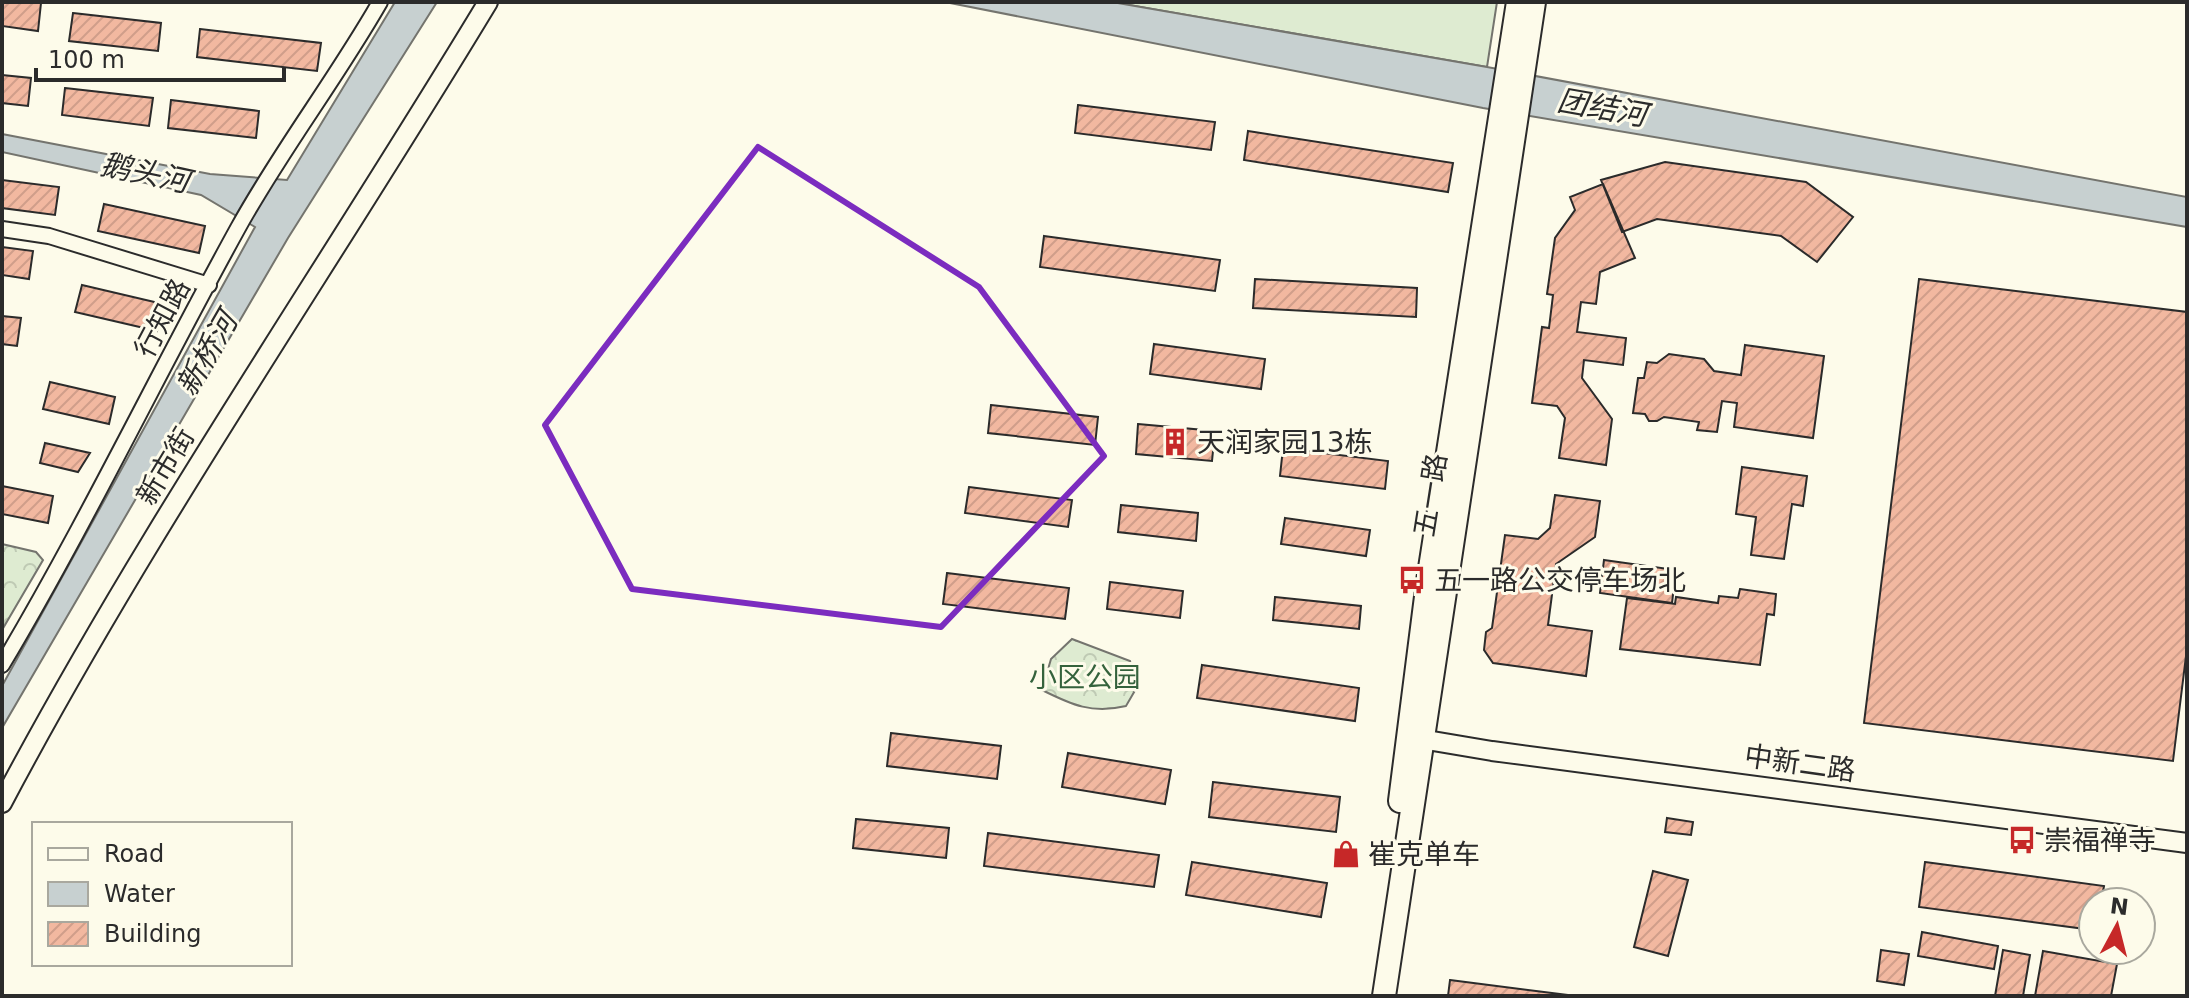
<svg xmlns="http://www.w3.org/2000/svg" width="2189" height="998" font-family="'DejaVu Sans','Noto Sans SC',sans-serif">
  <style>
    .grass { fill: #deebd1; stroke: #74746e; stroke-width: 2 }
    .park { fill: url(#park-crowns); stroke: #74746e; stroke-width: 2 }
    .water { fill: #c7d0d0; stroke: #74746e; stroke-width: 2 }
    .building { fill: url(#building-hatch); stroke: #2b2b2b; stroke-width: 2 }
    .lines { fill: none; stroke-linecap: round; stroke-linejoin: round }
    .minor-casing { stroke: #2b2b2b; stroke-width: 18 }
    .tertiary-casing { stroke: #2b2b2b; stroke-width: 22 }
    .secondary-casing { stroke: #2b2b2b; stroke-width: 26 }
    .minor { stroke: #fdfbea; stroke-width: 14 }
    .tertiary { stroke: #fdfbea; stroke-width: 18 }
    .secondary { stroke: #fdfbea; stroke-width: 22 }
    .marked { fill: none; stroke: #7b2cbf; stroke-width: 6; stroke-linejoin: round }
    .labels { text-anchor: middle; stroke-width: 6; stroke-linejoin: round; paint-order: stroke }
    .street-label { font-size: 28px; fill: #2b2b2b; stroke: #fdfbea }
    .poi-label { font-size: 28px; fill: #2b2b2b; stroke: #fdfbea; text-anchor: start }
    .park-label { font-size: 28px; fill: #34623c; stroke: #fdfbea }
    .water-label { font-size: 30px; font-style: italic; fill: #2b2b2b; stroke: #fdfbea }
  </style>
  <defs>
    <pattern id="park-crowns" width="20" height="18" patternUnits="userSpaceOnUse" patternTransform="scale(2)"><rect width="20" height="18" fill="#deebd1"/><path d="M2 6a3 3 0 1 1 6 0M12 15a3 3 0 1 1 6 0" fill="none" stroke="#bfcab4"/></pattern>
    <pattern id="building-hatch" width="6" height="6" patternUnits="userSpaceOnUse" patternTransform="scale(2)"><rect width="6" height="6" fill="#f2b8a0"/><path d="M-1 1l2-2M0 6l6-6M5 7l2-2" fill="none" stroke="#d09e8a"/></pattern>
  </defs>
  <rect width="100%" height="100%" fill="#fdfbea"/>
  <path class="grass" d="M1112 2H1497L1487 67Z"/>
  <path class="park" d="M2 544 36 552 43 560 2 630Z
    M1072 639 1130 661 1137 687 1126 706C1092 714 1072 705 1042 690L1051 659Z"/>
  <path class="water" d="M395 2H437L288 238 2 728V686L255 227 201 195 2 152V134L210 174 287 180Z
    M945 2H1112L1487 67 2187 197V227L1483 108Z"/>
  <path class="building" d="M2 2 41 3 38 31 2 26Z
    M73 13 161 23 158 51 69 41Z
    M200 29 321 43 317 71 197 57Z
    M2 75 31 78 28 106 2 103Z
    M65 88 153 98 149 126 62 115Z
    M171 100 259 111 256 138 168 128Z
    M1078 105 1215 122 1211 150 1075 133Z
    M1248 131 1453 163 1448 192 1244 160Z
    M1665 162 1806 182 1853 217 1817 262 1781 236 1657 219 1622 232 1601 180Z
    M2 180 59 187 55 215 2 208Z
    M1603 184 1635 258 1600 272 1596 304 1581 302 1577 332 1626 338 1623 365 1584 360 1582 378 1612 419 1606 465 1559 458 1565 418 1557 406 1532 403 1542 327 1549 328 1553 295 1547 294 1555 238 1575 210 1570 197Z
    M104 204 205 226 199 253 98 231Z
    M1044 236 1220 260 1215 291 1040 267Z
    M2 247 33 251 29 279 2 275Z
    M1255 279 1417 288 1416 317 1253 308Z
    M1919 279 2187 312V648L2173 761 1864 723Z
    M82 285 163 304 157 331 75 312Z
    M2 316 21 318 17 346 2 344Z
    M1154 344 1265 359 1261 389 1150 374Z
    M1745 345 1824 356 1813 438 1734 427 1737 403 1722 401 1717 432 1697 430 1699 422 1664 417 1657 421H1649L1645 414 1633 413 1638 378H1644L1647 362 1657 363 1669 354 1704 359 1714 371 1741 375Z
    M50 382 115 397 109 424 43 409Z
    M991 405 1098 417 1095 445 988 433Z
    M1138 424 1215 431 1212 461 1136 454Z
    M45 443 90 453 78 472 40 463Z
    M1283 448 1388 461 1385 489 1280 476Z
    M1742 467 1807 476 1803 506 1792 504 1784 559 1751 555 1756 517 1736 514Z
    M2 486 53 496 48 523 2 514Z
    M969 487 1072 500 1068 527 965 513Z
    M1555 495 1600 501 1595 537 1556 564 1548 625 1592 631 1586 676 1493 663 1484 650 1486 632 1492 628 1505 535 1538 539 1550 528Z
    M1121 505 1198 513 1196 541 1118 532Z
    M1285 518 1370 530 1366 556 1281 544Z
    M1604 560 1676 570 1672 603 1600 593Z
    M947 573 1069 588 1065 619 943 604Z
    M1110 582 1183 591 1180 618 1107 609Z
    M1740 589 1776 594 1774 615 1767 614 1760 665 1620 649 1627 598 1675 604 1676 597 1718 603 1719 596 1738 598Z
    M1275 597 1361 606 1359 629 1273 620Z
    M1202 665 1359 688 1355 721 1197 698Z
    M891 733 1001 746 997 779 887 766Z
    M1068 753 1171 770 1165 804 1062 787Z
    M1213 782 1340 797 1336 832 1209 817Z
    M1667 818 1693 822 1691 835 1665 832Z
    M856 819 949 828 946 858 853 848Z
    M988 833 1159 855 1154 887 984 866Z
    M1192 862 1327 883 1321 917 1186 895Z
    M1925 862 2104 886 2101 902H2093V930L1919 907Z
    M1653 871 1688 880 1668 956 1634 947Z
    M1922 932 1998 946 1994 969 1918 956Z
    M1881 950 1909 954 1904 985 1877 981Z
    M2003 950 2030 955 2023 996H1995Z
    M2043 951 2117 964 2111 996H2035Z
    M1450 980 1576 996H1448Z"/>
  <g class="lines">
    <defs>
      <path id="minor" d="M2 229 49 236 209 285
        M2 665C87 522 158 373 238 228 281 150 336 79 380 2"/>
      <path id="tertiary" d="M1409 737 1492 751 2187 843
        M2 803C148 527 327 269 488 2"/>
      <path id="secondary" d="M1400 801 1428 581 1518 2
        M1384 996 1534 2"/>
    </defs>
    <use href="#minor" class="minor-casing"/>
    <use href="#tertiary" class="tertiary-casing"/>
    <use href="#secondary" class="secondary-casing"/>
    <use href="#minor" class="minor"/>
    <use href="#tertiary" class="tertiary"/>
    <use href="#secondary" class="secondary"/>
  </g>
  <path class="marked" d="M758 147 979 287 1104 456 941 627 632 589 545 425Z"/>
  <defs>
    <symbol id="building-bare" viewBox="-9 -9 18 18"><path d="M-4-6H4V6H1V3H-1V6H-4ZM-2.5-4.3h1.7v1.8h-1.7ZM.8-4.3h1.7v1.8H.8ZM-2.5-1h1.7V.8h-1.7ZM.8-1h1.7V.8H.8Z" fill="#c62828" stroke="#fdfbea" stroke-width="2.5" paint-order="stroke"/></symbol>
    <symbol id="bus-bare" viewBox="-9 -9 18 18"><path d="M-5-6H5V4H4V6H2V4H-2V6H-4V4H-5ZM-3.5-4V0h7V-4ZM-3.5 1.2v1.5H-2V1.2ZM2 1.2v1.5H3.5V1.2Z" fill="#c62828" stroke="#fdfbea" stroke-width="2.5" paint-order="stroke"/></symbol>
    <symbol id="shop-bare" viewBox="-9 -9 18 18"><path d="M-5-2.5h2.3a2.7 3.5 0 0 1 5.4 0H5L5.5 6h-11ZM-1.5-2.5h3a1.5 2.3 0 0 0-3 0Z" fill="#c62828" stroke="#fdfbea" stroke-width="2.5" paint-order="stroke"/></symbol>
  </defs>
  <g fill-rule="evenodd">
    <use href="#building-bare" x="1155" y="422" width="40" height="40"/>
    <use href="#bus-bare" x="1392" y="560" width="40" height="40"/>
    <use href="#bus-bare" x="2002" y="820" width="40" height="40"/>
    <use href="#shop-bare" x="1326" y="834" width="40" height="40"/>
  </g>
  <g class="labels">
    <g class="street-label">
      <text transform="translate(162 318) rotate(-62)" y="10">行知路</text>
      <text transform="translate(165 466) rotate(-59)" y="10">新市街</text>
      <text transform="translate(1430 495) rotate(-81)" y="10">五一路</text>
      <text transform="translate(1800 763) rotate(8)" y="10">中新二路</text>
    </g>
    <g class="poi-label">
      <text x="1197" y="452">天润家园13栋</text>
      <text x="1434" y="590">五一路公交停车场北</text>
      <text x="2044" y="850">崇福禅寺</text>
      <text x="1368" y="864">崔克单车</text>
    </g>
    <g class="park-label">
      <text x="1085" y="687">小区公园</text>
    </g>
    <g class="water-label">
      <text transform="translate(1602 108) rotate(10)" y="10">团结河</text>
      <text transform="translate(145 173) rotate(12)" y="10">鹅头河</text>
      <text transform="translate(207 354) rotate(-60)" y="10">新桥河</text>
    </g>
  </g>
  <rect width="2189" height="998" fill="none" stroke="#2b2b2b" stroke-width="8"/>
  <rect x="32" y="822" width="260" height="144" fill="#fdfbea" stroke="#a9a89e" stroke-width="2"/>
  <rect x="48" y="848" width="40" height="12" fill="#fdfbea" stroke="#a9a89e" stroke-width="2"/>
  <text x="104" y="862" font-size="24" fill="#2b2b2b">Road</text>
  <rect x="48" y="882" width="40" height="24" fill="#c7d0d0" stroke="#a9a89e" stroke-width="2"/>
  <text x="104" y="902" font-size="24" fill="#2b2b2b">Water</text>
  <rect x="48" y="922" width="40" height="24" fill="url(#building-hatch)" stroke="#a9a89e" stroke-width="2"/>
  <text x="104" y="942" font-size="24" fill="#2b2b2b">Building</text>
  <g transform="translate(2117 926) rotate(7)"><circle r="38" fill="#fdfbea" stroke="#a9a89e" stroke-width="2"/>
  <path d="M0-6L14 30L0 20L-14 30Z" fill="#c62828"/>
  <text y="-12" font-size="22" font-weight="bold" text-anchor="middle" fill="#2b2b2b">N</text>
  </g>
  <path d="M36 68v12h248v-12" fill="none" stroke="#2b2b2b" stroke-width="4"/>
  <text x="48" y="68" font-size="24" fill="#2b2b2b" stroke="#fdfbea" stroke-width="6" paint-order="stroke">100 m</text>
</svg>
